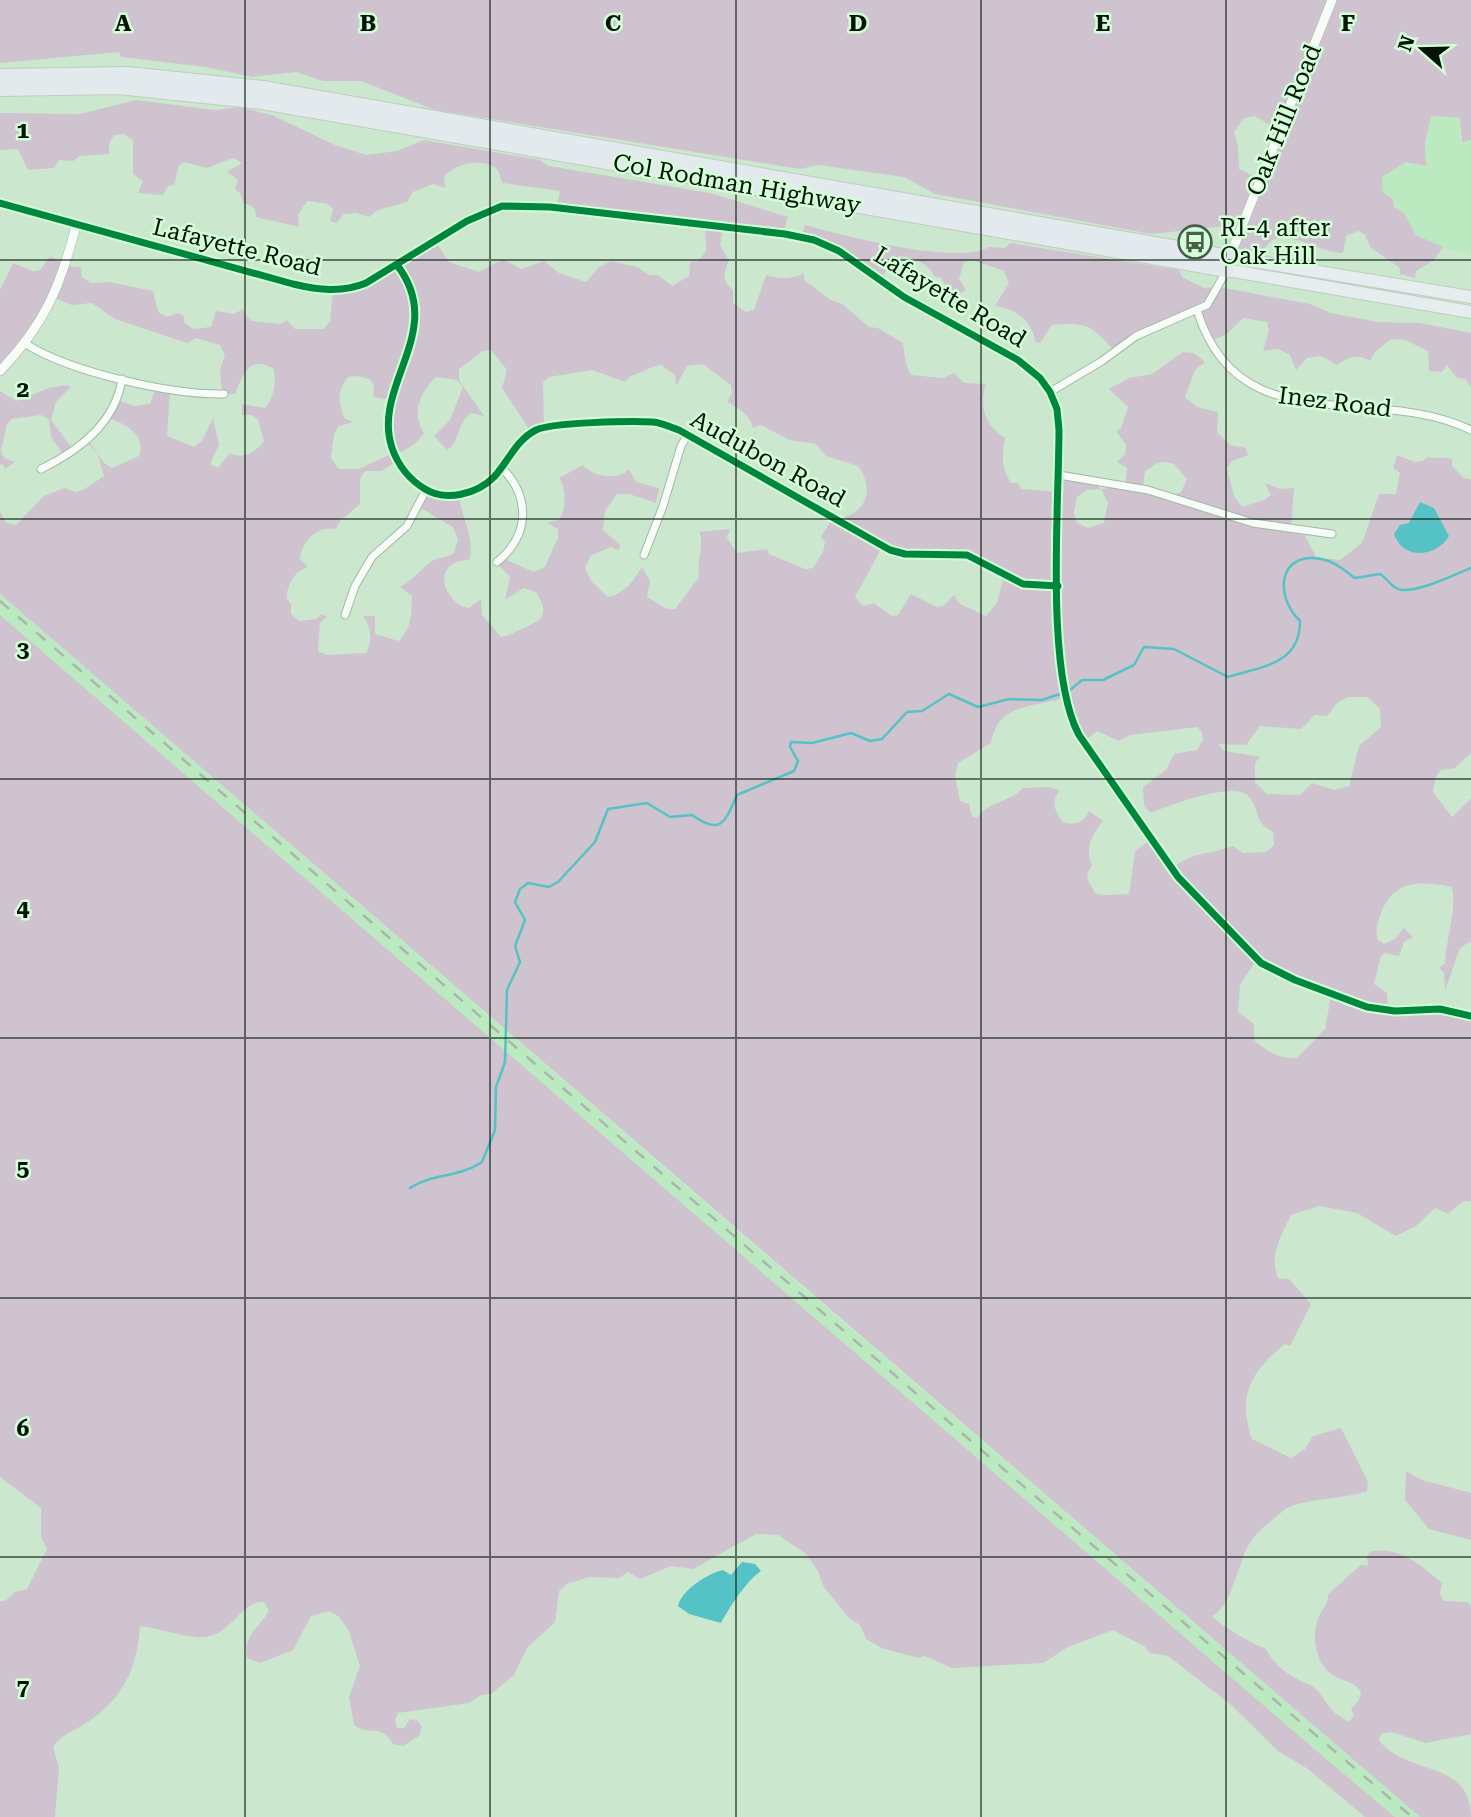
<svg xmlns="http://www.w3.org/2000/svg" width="1471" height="1817" font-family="'Roboto Serif',serif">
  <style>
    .built { fill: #bceac0 }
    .green { fill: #cfc3d0; fill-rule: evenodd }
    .water { fill: #55c2c5 }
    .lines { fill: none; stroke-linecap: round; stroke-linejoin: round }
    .stream { stroke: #55c2c5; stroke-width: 2.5 }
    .minor-casing { stroke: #a1b8a3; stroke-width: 9 }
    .tertiary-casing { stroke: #a1b8a3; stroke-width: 10 }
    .trunk-casing { stroke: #bfccc0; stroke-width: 14 }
    .motorway-casing { stroke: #bfccc0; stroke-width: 16 }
    .minor { stroke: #f7fcf8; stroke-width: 7 }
    .tertiary { stroke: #f7fcf8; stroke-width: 9 }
    .trunk { stroke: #e6edef; stroke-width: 12 }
    .motorway { stroke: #e2eaed; stroke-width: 14 }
    .rail { stroke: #adb4ae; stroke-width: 2.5; stroke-dasharray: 12 12; stroke-linecap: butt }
    .cycleway-casing { stroke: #d4fed7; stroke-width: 11 }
    .cycleway { stroke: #00873e; stroke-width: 7 }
    .grid { fill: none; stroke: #021405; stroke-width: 2; stroke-opacity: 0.55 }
    .labels { text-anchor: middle; stroke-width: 5; stroke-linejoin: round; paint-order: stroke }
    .street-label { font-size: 24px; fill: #021405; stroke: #d4fed7 }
    .poi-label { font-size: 24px; fill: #021405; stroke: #d4fed7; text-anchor: start }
    .grid-label { font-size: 23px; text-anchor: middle; font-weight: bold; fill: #021405; stroke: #d4fed7; stroke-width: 5; stroke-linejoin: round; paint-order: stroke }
  </style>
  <rect width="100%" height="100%" fill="#cbe8ce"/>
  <path class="built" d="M1431 116 1460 118V138L1467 143 1471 140V256L1424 241 1416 235 1404 214 1394 206 1393 199 1383 192 1380 182 1382 177 1401 164 1406 162 1417 165 1423 159Z
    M0 594 856 1333 1420 1817H1395L1312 1747 0 615Z"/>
  <path class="green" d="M0 0H1471V140L1462 143 1460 118 1431 116 1425 144 1426 166 1406 162 1382 177 1383 192 1393 199 1394 207 1404 213 1416 235 1443 247 1434 260 1416 271 1415 278 1400 274V268L1371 248 1364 234 1358 231 1346 236 1343 253C1317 254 1277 219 1263 252H1259L1234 248 1238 232 1227 226 1151 234 935 194 904 177 818 165 800 169 435 110 361 81H323L296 72 252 77 206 67 121 57 119 52 0 63ZM1254 116 1269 124 1277 135 1261 174 1251 175 1239 169 1238 145 1234 132 1243 119Z
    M136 100 215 110 239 107 272 115 335 145 366 155 397 151 424 140 540 160 549 166 710 193 788 217 783 233 723 226 720 245 729 261C723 273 722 281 733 290V303L746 312 754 310 766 275C778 279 793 280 804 273V280L831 300 842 304 869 327 878 328 903 343 906 364 911 375 943 378 954 373 964 383 986 384C979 405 984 426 1005 438 1002 456 1001 467 1011 483H1018L1022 489 1057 492 1059 476 1092 481 1101 489 1125 486 1127 468 1117 462 1125 454 1126 445 1116 431 1121 428 1128 407 1109 389 1129 378 1152 374 1183 352 1194 353 1205 362 1195 370 1185 397 1197 407 1218 412 1217 432 1230 445 1246 448 1248 455 1232 461 1227 468 1234 496 1242 507 1264 500 1271 495 1265 483 1280 489 1294 488 1291 527 1301 528 1316 557 1340 560 1362 543 1379 494H1396L1400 473 1393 468 1397 455 1415 462 1423 461 1427 457C1436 459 1444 456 1452 459V466L1464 478 1471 479V753L1455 768 1441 770 1436 776 1433 792 1452 817 1471 798V941L1460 948 1445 990 1444 973 1439 968 1445 963C1446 938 1457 912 1452 887 1421 881 1394 879 1381 913 1377 924 1375 929 1378 940L1384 944 1395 939 1404 928 1413 937 1404 942 1399 956 1385 953 1381 956 1374 984 1387 993 1388 1009H1439L1471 1017V1201L1462 1202 1448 1214 1435 1208 1416 1226 1396 1236 1357 1213 1319 1206 1291 1215C1282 1234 1268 1257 1278 1278L1289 1279 1311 1304 1290 1346 1285 1344C1251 1371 1237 1395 1252 1439L1291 1458 1305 1449 1313 1436 1341 1428 1368 1482 1367 1491C1344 1500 1298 1498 1283 1511 1272 1520 1259 1530 1251 1541 1237 1562 1233 1606 1212 1616 1217 1623 1255 1646 1265 1648 1277 1669 1290 1676 1310 1685 1321 1690 1324 1701 1331 1709 1336 1715 1343 1718 1349 1722L1354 1716 1351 1709 1359 1700 1361 1693C1356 1681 1343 1682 1333 1675 1315 1664 1310 1634 1320 1614 1325 1606 1328 1604 1328 1594L1361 1565 1368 1566 1367 1556 1371 1551C1401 1547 1420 1564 1442 1583L1440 1594 1444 1601 1467 1602 1471 1606V1734L1426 1743 1391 1732 1381 1734 1379 1740C1405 1776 1471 1759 1471 1817H1420L0 594V511L6 523 16 525 44 496 64 488 76 492 83 490 104 476 98 455 85 440 87 439 104 463 112 468 139 456C147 435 125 424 109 418L117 400 135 406 150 404 156 387 170 390 167 436 194 447 202 441 213 418 219 445 210 464 218 468 230 453C243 460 256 452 264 441L258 419 251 415H242V404L265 408C274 398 276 382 274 369 249 354 243 375 235 394H222L220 370 225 355 220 345 196 338 187 343 115 319 92 303 72 305 54 298 0 369V290L13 263 33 271 40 270 50 256 66 266 81 267 82 277 91 283 110 282 153 291 158 312 167 317 178 313 184 316V322L193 329 211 327 216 311 234 314 243 309 245 315 252 321 280 324 287 320 295 329H324L330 321 333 291 350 288 435 241 449 262 479 272 503 259 521 269 544 261 559 273 586 282 598 268 611 261 637 267 649 275H658L672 286 689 276 690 262 698 261 706 251 705 224 557 206 560 191 502 183 498 170C484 157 455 163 444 177L445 188 433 184 413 192 407 202 378 210 369 217 356 213 344 214 336 223 330 221 333 209 328 204 307 201 298 215 299 227 256 217C256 207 252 205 243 203L241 194 235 189 238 180 227 172 242 163 233 158 207 168 184 162 179 165 174 185 168 186 163 195 138 193 143 181 133 174V140L124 134 114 135 109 144V154L80 156 73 161 59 160 54 168 28 170 18 149 0 150V113L80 114ZM491 350 507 370 502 388 531 432 544 426 543 382 549 377 592 370 625 382 630 376C642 374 649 366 661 365L675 375 676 386 687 366 703 364 731 385 732 393 727 402C738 407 751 417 753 428L761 425 789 440 816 444 826 456 858 466C877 491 864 518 832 519L821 537 825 542 823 552 813 568 805 569 769 554 767 549 737 553 727 538 730 529 699 532C705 545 696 561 699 577L675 609H667L647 597 650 581 642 567C632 582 627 592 608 597L591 581 585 568 590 556 611 547 619 550 620 545 603 530 605 511 617 494H629L656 503 659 488 636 482 629 469C618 481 593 477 583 465L559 478C567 488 566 509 559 520L547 523 558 529V537L545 567 534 572 502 558 497 563 510 577 505 600 524 588 536 592C550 615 543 619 522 629 514 632 510 636 501 637L482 615 481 599 469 608C447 605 431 569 460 561 463 560 467 561 470 559 474 537 462 518 459 496L425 490 419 507 453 527 458 539 454 553C447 558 438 557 432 561 421 569 414 579 400 587L412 596C411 615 413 626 399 641L375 634V616H363C371 626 373 641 366 653L327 655 318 651 320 623 327 617 322 614 316 619 299 621 291 614V604L287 599C286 586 295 570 308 567L300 559C301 541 318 525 336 529L340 521 360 504V479L365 471H381L396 462 395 455C407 449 416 445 424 433 411 413 420 393 436 377L457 380 463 387 450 420 434 436 447 450C460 443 457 422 471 413L484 416 459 380V369L483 351ZM357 376 369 379 374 384 373 397 391 400V454L359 469H339L331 458 334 434 339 426 353 422 344 418C339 400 336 393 348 377ZM1166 462 1174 464 1187 479 1181 492 1169 497 1143 488 1145 471 1157 463ZM1101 489 1108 503 1104 523 1088 528 1077 523 1074 513 1077 497 1087 490ZM882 547 912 554 969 555 1004 576 997 603 986 616 960 604 954 595 943 606 937 607 911 594 898 615 892 616 874 603 863 606 855 597ZM1348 697H1367L1380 709 1381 727 1359 746 1349 786 1334 790 1312 783 1300 795 1267 794 1255 782V763L1260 757 1225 751 1218 744 1246 745 1260 726 1301 729 1315 715 1327 716 1338 702ZM1065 698 1084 742 1097 731 1119 741 1130 735 1197 727 1202 732 1203 740 1197 750 1174 754 1166 770 1143 787 1144 806 1151 813C1169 805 1230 783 1246 794 1257 802 1256 819 1264 826 1267 829 1271 830 1273 832L1274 845 1266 852 1243 853 1233 846C1209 855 1194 851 1174 867L1151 839 1135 851 1129 894 1104 895 1095 893C1089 882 1083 876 1092 866 1085 847 1091 836 1103 821L1089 811C1085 823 1072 826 1062 822 1055 810 1050 802 1060 790L1047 787 1023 788C1011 802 988 801 977 818L972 816 969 804 960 801 955 776 958 763 991 743C998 703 1033 707 1065 698ZM1256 960 1331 995 1325 1029 1297 1058C1279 1058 1268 1053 1254 1040V1024L1238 1012 1240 985Z
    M805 225C841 235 959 266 989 247L1005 248 1010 243 1179 270 1182 277 1204 288 1219 287 1310 304 1331 313 1378 322 1420 323 1471 333V387L1465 379 1457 378 1447 365 1442 372 1429 371 1428 351 1405 340 1391 339 1375 352 1370 361C1358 353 1348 357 1337 365L1321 356 1307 358 1296 370 1290 355 1278 349 1263 351 1269 331 1267 322 1243 318 1227 334 1209 342 1196 312 1114 350C1090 324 1086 322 1052 325L1040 343 1035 342C1033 321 1014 308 995 306L1009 283 1004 271 972 260 964 262 959 279 966 290 957 295 947 288 941 278 934 276C930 263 911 257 899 256L881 278 840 252 801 237Z
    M67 385 71 387 56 402 51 420 72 448 63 454 51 437 49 420 41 415 12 419 7 424 1 451 4 458 15 462 4 469V465L0 464V391L16 401 49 388Z
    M0 615 1312 1747 1395 1817H1365L1308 1769 1278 1751 1229 1703 1168 1656 1150 1653 1144 1646 1113 1630 1068 1647 1043 1663 952 1668 925 1656 918 1658 882 1648 866 1639 860 1625 850 1619 823 1586 818 1571 806 1554 778 1535 756 1534 693 1569 671 1566 640 1579 628 1572 619 1578 589 1577 567 1584 559 1591 555 1622 527 1648 514 1675 491 1694 481 1695 469 1703 398 1713 395 1720 397 1728H404L410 1719 418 1721 422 1727 419 1736 403 1746 393 1744C380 1722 370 1737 354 1725L349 1697 360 1666 348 1629 338 1616 329 1611 311 1616 293 1650 260 1663 247 1658C242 1635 261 1627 269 1610L264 1602C242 1600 232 1634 205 1637 190 1639 158 1628 140 1626 137 1670 122 1701 83 1725 73 1731 60 1736 53 1747L59 1768 55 1817H0V1601H5L15 1592 27 1589 47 1549 41 1537V1508L0 1477Z
    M1406 1471 1422 1480 1471 1493V1540L1429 1529 1405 1500Z"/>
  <path class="water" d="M1420 502 1434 508 1449 536C1437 557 1403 561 1394 534L1400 525 1409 523Z
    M742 1562 755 1564 761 1571C747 1580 729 1608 721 1623L689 1614 678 1606C681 1591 708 1573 723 1570L731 1575Z"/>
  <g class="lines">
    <path class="stream" d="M1069 691 1082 680H1103L1134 665 1144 647 1174 649 1228 677C1262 666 1300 665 1300 621 1274 596 1278 551 1321 559 1334 561 1344 570 1355 578L1380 574C1388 579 1392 589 1402 590 1421 591 1454 575 1471 568
      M410 1188C432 1173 459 1178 482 1162L495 1130 496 1087 505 1062 507 990 520 962 515 946 525 920 515 902 520 889 528 883 549 887 558 882 595 842 608 809 647 803 670 817 692 815C721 836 725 822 737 795L794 771 798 761 790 747 791 742 812 743 851 733 870 741 882 739 907 712 922 711 949 694 978 707 1009 699 1042 700 1063 693"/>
    <defs>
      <path id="minor" d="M397 265C448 331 371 385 392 448 398 465 410 480 425 489 446 502 477 494 494 477 508 462 516 440 536 430 553 422 632 421 653 422 662 423 670 427 679 430L890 550 905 554 967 555 1023 584 1058 586
        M1197 310C1238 445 1371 382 1471 430
        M26 344C70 372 171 395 224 394
        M1050 392 1102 361 1136 336 1207 305 1227 270
        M41 469C80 450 115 423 122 379
        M1059 475 1148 490 1253 523 1332 534
        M644 555 663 506 681 446 687 436
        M497 562C530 535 531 497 501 467
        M345 615 355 586 372 557 407 526 426 490"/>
      <path id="tertiary" d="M0 203 293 284C318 290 342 293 366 283L467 221 502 206 550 207 785 234 814 240 839 251 904 297 1018 360 1040 378 1050 392 1057 409 1059 430C1059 506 1045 672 1079 735L1178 877 1261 963 1295 980 1367 1007 1395 1011 1440 1009 1471 1016
        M1228 261 1332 0
        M0 371C44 325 60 288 76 226"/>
      <path id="trunk" d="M1229 257 1471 297
        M1227 270 1471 312"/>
      <path id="motorway" d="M0 76 128 74 263 88 1229 257
        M0 89 118 87 262 102 1227 270"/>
    </defs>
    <use href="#minor" class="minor-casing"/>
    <use href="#tertiary" class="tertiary-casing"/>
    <use href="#trunk" class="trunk-casing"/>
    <use href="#motorway" class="motorway-casing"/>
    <use href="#minor" class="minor"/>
    <use href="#tertiary" class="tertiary"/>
    <use href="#trunk" class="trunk"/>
    <use href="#motorway" class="motorway"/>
    <path class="rail" d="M0 601 1008 1473 1412 1817"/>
    <defs>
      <path id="cycleway" d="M0 203 293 284C318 290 342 293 366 283L467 221 502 206 550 207 785 234 814 240 839 251 904 297 1018 360 1040 378 1050 392 1057 409 1059 430C1059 506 1045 672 1079 735L1178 877 1261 963 1295 980 1367 1007 1395 1011 1440 1009 1471 1016
        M397 265C448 331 371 385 392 448 398 465 410 480 425 489 446 502 477 494 494 477 508 462 516 440 536 430 553 422 632 421 653 422 662 423 670 427 679 430L890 550 905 554 967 555 1023 584 1058 586"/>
    </defs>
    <use href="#cycleway" class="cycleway-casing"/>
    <use href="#cycleway" class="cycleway"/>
  </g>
  <path class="grid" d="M245 0V1817M490 0V1817M736 0V1817M981 0V1817M1226 0V1817M0 260H1471M0 519H1471M0 779H1471M0 1038H1471M0 1298H1471M0 1557H1471"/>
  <defs>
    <symbol id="bus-ring" viewBox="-11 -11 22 22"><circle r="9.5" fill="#d4fed7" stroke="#485e4b" stroke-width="1.5"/><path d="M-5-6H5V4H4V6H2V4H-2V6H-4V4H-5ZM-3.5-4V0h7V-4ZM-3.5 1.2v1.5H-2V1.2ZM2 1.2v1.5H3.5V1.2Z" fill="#485e4b"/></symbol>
  </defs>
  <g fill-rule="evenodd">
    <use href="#bus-ring" x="1176" y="223" width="38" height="38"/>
  </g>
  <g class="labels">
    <g class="street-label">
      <text transform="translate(1284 120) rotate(-68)" y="8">Oak Hill Road</text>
      <text transform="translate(737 184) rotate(10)" y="8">Col Rodman Highway</text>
      <text transform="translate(237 247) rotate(14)" y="8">Lafayette Road</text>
      <text transform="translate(950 297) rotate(31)" y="8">Lafayette Road</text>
      <text transform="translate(1335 402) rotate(7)" y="8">Inez Road</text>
      <text transform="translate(768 459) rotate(29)" y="8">Audubon Road</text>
    </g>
    <g class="poi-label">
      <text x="1220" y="236">RI-4 after<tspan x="1220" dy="28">Oak Hill</tspan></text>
    </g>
  </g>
  <g class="grid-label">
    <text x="123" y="31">A</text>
    <text x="368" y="31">B</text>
    <text x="613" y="31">C</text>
    <text x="858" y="31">D</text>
    <text x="1103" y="31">E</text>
    <text x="1348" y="31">F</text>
    <text x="23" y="138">1</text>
    <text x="23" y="397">2</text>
    <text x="23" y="657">3</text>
    <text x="23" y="916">4</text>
    <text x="23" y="1176">5</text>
    <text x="23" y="1436">6</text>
    <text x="23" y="1695">7</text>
  </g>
  <g transform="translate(1422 49) rotate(290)" stroke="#d4fed7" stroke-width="5" paint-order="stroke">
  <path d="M0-5L12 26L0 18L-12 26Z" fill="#021405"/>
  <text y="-10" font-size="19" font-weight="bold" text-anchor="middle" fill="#021405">N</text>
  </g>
</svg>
